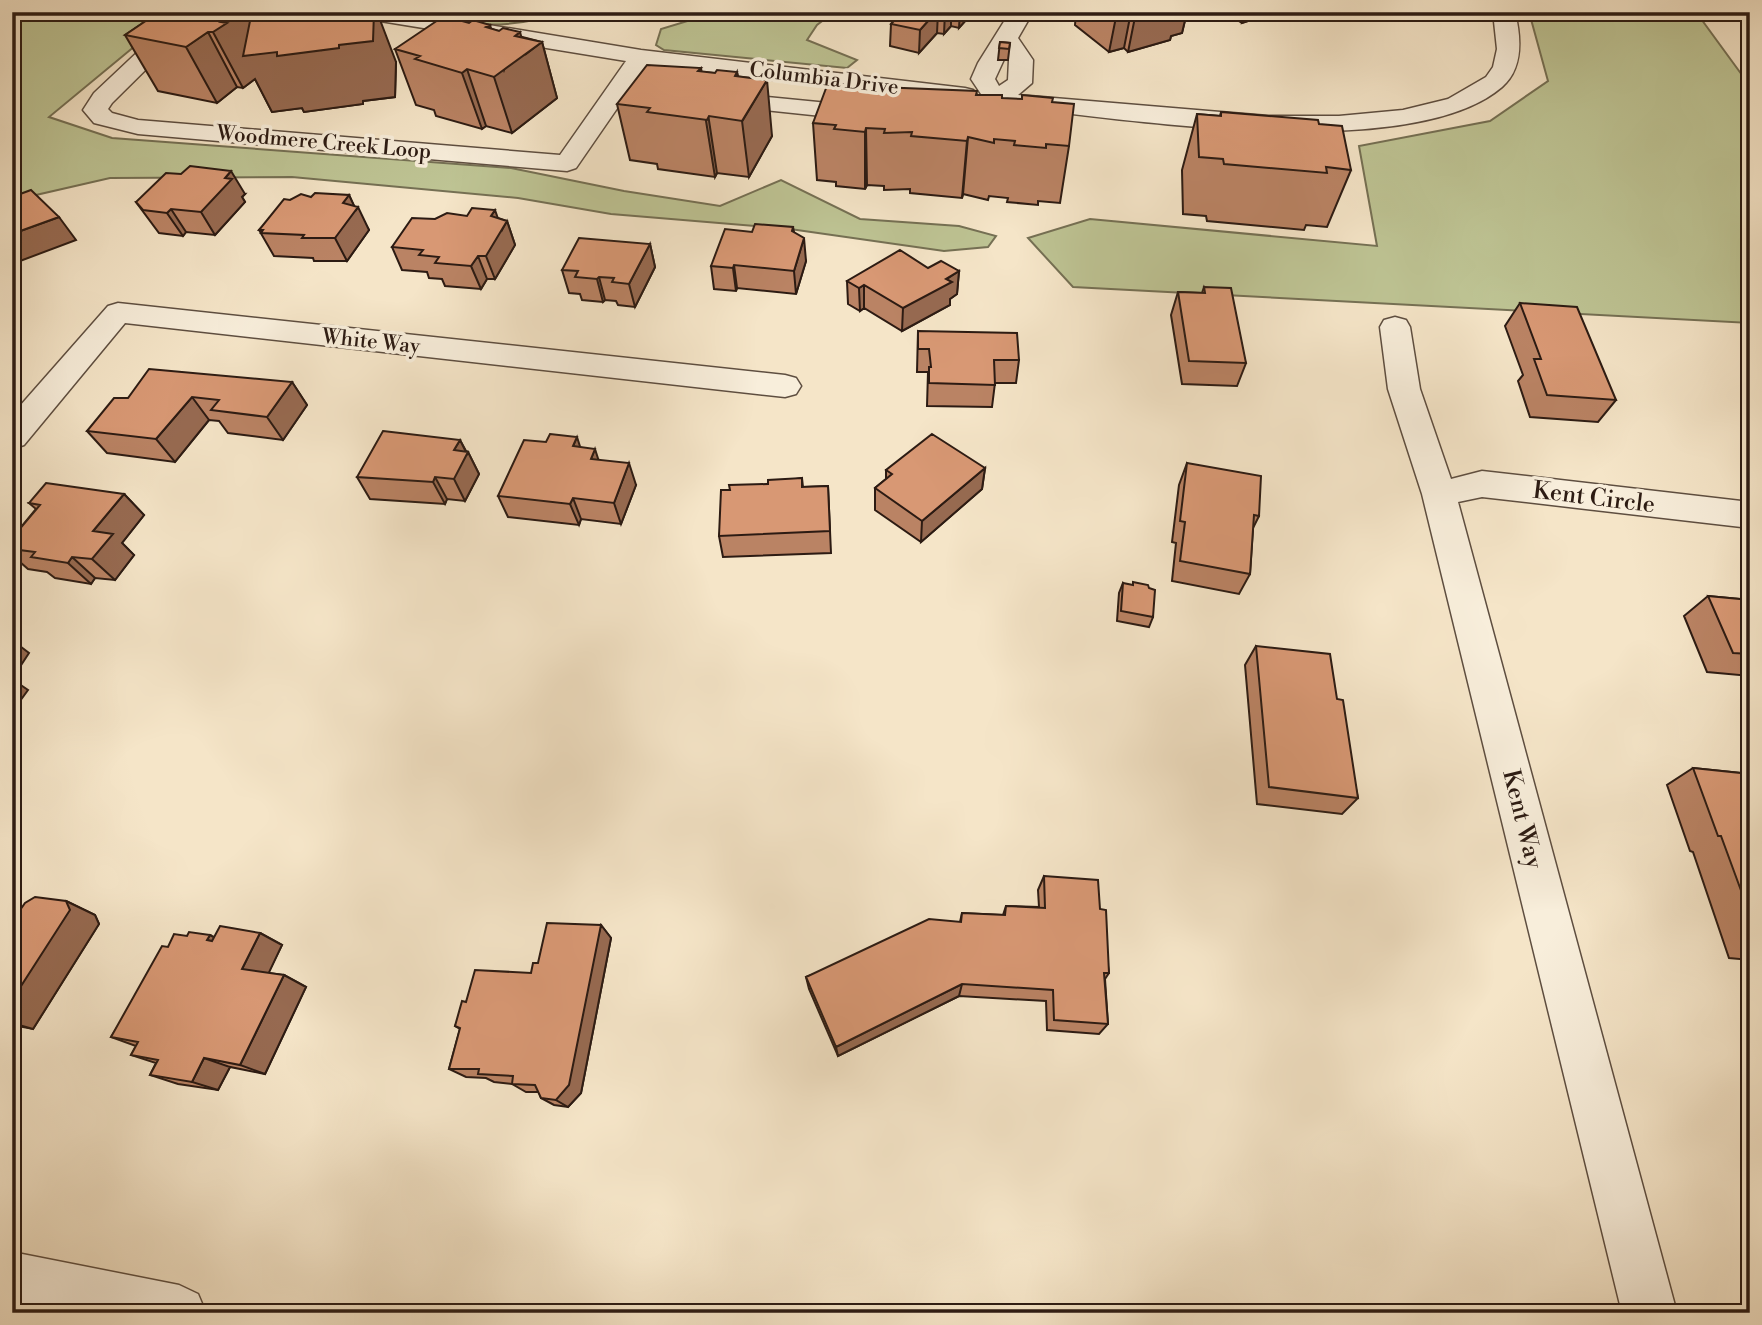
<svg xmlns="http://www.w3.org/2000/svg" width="1762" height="1325" font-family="'Libre Bodoni',serif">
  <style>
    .green { fill: #bec494; stroke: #757054; stroke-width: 2 }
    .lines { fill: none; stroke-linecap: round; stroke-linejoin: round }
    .minor-casing { stroke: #5e4e40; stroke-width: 3 }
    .minor { fill: #f8eedb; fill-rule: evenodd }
    .wall { fill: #ba8364; stroke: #2c1b13; stroke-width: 2 }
    .shaded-wall { fill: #976a51; stroke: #2c1b13; stroke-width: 2 }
    .building { fill: #d89874; stroke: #2c1b13; stroke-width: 2 }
    .labels { text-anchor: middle; stroke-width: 7; stroke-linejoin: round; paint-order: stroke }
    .far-street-label { font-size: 21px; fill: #2c1b13; stroke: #f8eedb }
    .street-label { font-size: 24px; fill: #2c1b13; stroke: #f8eedb }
  </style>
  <rect width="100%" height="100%" fill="#f5e5c8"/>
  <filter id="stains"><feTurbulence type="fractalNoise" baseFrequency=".00286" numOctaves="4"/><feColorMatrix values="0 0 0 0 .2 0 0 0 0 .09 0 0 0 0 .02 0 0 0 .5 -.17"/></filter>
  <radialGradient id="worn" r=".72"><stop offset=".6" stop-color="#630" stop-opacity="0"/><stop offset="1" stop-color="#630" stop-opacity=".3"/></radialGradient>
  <path class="green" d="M41 12H176L49 117 112 138 511 168 624 191 720 206 781 180 860 219 959 226 996 236 988 247 944 251 790 229 611 214 518 198 292 177 110 178 23 198 12 208V16Z
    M407 12H536L534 20C488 30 452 22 407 12Z
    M717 12H834L817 25 807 40 857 60 847 68 664 50 656 45 661 29Z
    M1529 12H1696L1750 86V323L1073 287 1028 238 1090 219 1377 246 1359 146 1490 121 1548 81Z"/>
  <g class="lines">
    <defs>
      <path id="minor" d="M180 12H204L112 103 108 109 112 113 138 120 560 155 626 61 368 19 360 17 357 12H410L641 50 965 88 973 90 977 95 973 100 965 102 647 65 576 168 567 171 138 134 94 123 83 110 94 93Z
        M1010 12H1033L1018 38 1033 60 1032 83 1018 95 1268 116H1339L1403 110 1448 99 1486 77 1493 67 1497 49 1493 12H1515C1521 37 1524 68 1502 87 1413 163 1136 121 1022 108L1013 106 1010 101 1012 99 996 105 987 103 971 79 978 63ZM1006 55 1009 60 1008 80 999 86 995 79Z
        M716 92 869 107 878 109 881 114 878 119 869 121 707 104 704 99 707 94Z
        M118 303 785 375 796 378 801 386 796 394 785 397 125 323 24 445 12 449V415L108 306Z
        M1395 317 1406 320 1410 327 1420 389 1451 479 1482 471 1750 502V528L1482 497 1458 502 1677 1313H1622L1422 494 1388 389 1380 327 1384 320Z
        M12 1252 179 1285 198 1294 206 1313H44L12 1306Z"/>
    </defs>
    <use href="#minor" class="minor-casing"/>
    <use href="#minor" class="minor"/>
  </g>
  <path class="wall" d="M305 12 306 14 396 62 395 97 363 101V104L304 112 302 108 272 112 255 79 243 88 237 87 217 103 158 91 125 35 143 23 141 19 276 16Z
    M902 12H967L966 20 959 28 951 26 944 34 937 33 919 53 890 46 891 24Z
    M1076 12H1187L1182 33 1171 36 1170 40 1128 52 1124 48 1109 52 1075 25Z
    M1224 12H1276L1242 23Z
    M491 29 542 42 557 98 512 133 486 126 482 129 436 116 434 110 416 105 395 49Z
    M1000 42 1010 43 1008 60H998Z
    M701 72 715 73 737 72 738 76 772 136 749 177 717 173 715 177 658 169 657 164 630 160 617 104Z
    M880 83V87L1002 98 1069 146 1060 203 1038 201V205L1007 202 1008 198 989 196 988 200 963 194 962 198 910 193V189L884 190V186L867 185 865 189 836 186V182L817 180 813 123 850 85Z
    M1221 112 1319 124 1351 170 1327 227 1306 225 1304 230 1207 221 1206 216 1183 214 1182 170 1197 114 1220 116Z
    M245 194 242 197 245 202 215 235 186 232 183 236 159 233 136 202Z
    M349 195 354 206 369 230 347 261H314L313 258 274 256 259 230 290 200 311 197Z
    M467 216 498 218 507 221 515 245 495 279H487L481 289 445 286 442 279 429 278 427 272 402 270 392 247Z
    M793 227 794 232 806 261 796 294 737 288 736 291 714 289 711 266 752 232Z
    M650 244 655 267 635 307 618 305 616 301 605 300 603 302 582 300 580 294 569 293 562 270Z
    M928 268 959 271 957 294 950 299V305L902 331 864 308 860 311 848 304 847 281Z
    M1204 287 1246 363 1237 386 1182 384 1171 315 1178 292 1202 293Z
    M1520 303 1616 400 1598 422 1530 417 1518 381 1523 375 1505 326Z
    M918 331 1019 360 1016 383H995L992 407 927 406 928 372H917Z
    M292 382 307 405 283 440 228 433 219 421 209 420 175 462 107 453 87 431 128 398Z
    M460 440 466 451 468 452 479 474 465 501 447 499 445 504 370 499 357 477Z
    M580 447 636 485 621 524 581 519 579 525 508 517 498 496Z
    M1187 463 1259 516 1253 528 1250 574 1239 594 1172 581 1176 543 1172 542 1179 485Z
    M985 468 982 489 921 542 875 510V488L886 479V470Z
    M802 478 803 487 828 486 831 553 723 557 719 536 730 490Z
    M124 494 144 515 122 543 134 555 115 580 95 578 91 584 55 578 47 572 28 569 12 555V538L36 509 29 503Z
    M1123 583 1153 617 1149 627 1117 621 1119 593Z
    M1708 596 1750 600V676L1707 672 1684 616Z
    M1256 646 1337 699 1358 798 1342 814 1257 804 1245 665Z
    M1693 768 1750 774V960L1729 958 1693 852 1690 851 1667 785Z
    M1044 876 1100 909 1109 973 1105 979 1108 1024 1099 1034 1047 1030 1046 1001 959 996 838 1056 809 989 806 977 960 922 962 913 1003 915 1006 906 1039 907 1038 890Z
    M66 901 95 915 99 924 33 1029 12 1025V909L19 912Z
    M601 925 611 938 581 1093 568 1107 554 1105 541 1098 539 1092H526L512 1084 494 1082 486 1078 466 1077 449 1069 460 1029 455 1026 466 1002 531 973 538 963Z
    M260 933 282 945 268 973 284 975 306 987 265 1074 230 1067 218 1090 178 1084 150 1075 156 1063 131 1055 136 1046 111 1037 168 947 187 936 214 937Z"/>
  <path class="shaded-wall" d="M240 12H274L291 47 305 12 322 50 339 45 374 12H377L396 62 395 97 363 101V104L304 112 302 108 272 112 255 79 243 88 213 32 221 22Z
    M936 12H938L937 33 919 53 920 30Z
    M945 12H951V26L944 34Z
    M960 12H967L966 20 959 28Z
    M1117 12H1131L1124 48 1109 52Z
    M1136 12H1187L1182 33 1171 36 1170 40 1128 52Z
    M1245 12H1276L1242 23Z
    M490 25 504 70 515 36 520 32 526 54 542 42 557 98 512 133 494 77 486 27Z
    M208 32 237 87 217 103 186 47Z
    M701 68 717 173 715 177 698 71Z
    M467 69 486 126 482 129 462 73Z
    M737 72 743 120 767 80 772 136 749 177 742 121 735 76Z
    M866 128 867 185 865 189V132Z
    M968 137 963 194 962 198 967 141Z
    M231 171 245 194 242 197 245 202 215 235 201 212 225 178Z
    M349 195 356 210 358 207 369 230 347 261 335 238 343 203Z
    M171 209 186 232 183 236 167 213Z
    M495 210 502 230 507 221 515 245 495 279 486 256 491 216Z
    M59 217 76 240 12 264V234Z
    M804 238 806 261 796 294 794 271Z
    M650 244 655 267 635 307 629 284Z
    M478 256 487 279 481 289 471 266Z
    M734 265 737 288 736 291 733 268Z
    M959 271 957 294 950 299V305L902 331 903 308Z
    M599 277 605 300 603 302 597 279Z
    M864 285V308L860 311 859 288Z
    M292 382 307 405 283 440 267 417Z
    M192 397 209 420 175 462 156 439Z
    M577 437 584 459 573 446Z
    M460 440 467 454 468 452 479 474 465 501 454 479V450Z
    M595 449 602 471 591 459Z
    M629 463 636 485 621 524 614 503Z
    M985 468 982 489 921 542 922 521Z
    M435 477 447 499 445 504 433 482Z
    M124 494 144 515 122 543 134 555 115 580 92 559 93 531Z
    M573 498 581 519 579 525 570 504Z
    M72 557 95 578 91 584 68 563Z
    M12 640 29 653 12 679 28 690 12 712Z
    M66 901 95 915 99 924 33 1029 12 1023V1000Z
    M601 925 611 938 581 1093 568 1107 556 1100Z
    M260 933 282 945 265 981 242 969Z
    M210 935 234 948 207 940Z
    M284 975 306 987 265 1074 240 1065Z
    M962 984 959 996 838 1056 836 1047Z
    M204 1058 230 1067 218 1090 192 1082Z"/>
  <path class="building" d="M152 12H240L221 22 227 23 213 32H208L186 47 125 35 147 20 141 19Z
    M300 12H305L304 14 316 12H374L373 41 339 45V48L277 56V52L243 56 250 21Z
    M902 12H936L920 30 891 24Z
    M444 16 469 23 473 20 490 25 486 27 499 31 503 28 520 32 515 36 542 42 494 77 467 69 462 73 415 59 420 56 395 49Z
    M1000 42 1010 43 1009 49 999 48Z
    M647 65 701 68 698 71 715 73 717 70 737 72 735 76 767 80 742 121 709 116 707 120 647 112 650 108 617 104Z
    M851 81 880 83 879 87 977 91 976 95H1002V98L1022 99V95L1053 98 1052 102 1074 104 1069 146 1046 144V148L1014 145 1015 141 994 139V143L968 137 967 141 911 136 912 132 884 133 885 129 866 128 865 132 834 129 836 125 813 123 828 83 850 85Z
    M1221 112 1318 120 1319 124 1342 126 1351 170 1326 167 1327 173 1224 164 1223 159 1199 157 1197 114 1221 116Z
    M190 166 231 171 225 178 232 179 201 212 171 209 167 213 143 210 136 202 166 173 181 174Z
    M31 190 59 217 12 234V197Z
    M315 193 349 195 343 203 358 207 335 238H302L304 235 261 233 263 230H259L284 199 290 200 301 194 311 197Z
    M472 208 495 210 491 216 507 221 486 256H478L471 266 435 263 439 257 419 255 423 250 392 247 412 218 435 219 447 213 467 216Z
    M755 224 793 227 792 231 804 238 794 271 734 265 733 268 711 266 725 229 752 232Z
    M579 238 650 244 629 284 612 282 614 278 599 277 597 279 575 277 578 271 562 270Z
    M900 250 928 268 941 261 959 271 946 279 952 282 903 308 864 285 859 288 847 281Z
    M1204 287 1231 288 1246 363 1189 361 1178 292 1205 293Z
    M1520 303 1577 307 1616 400 1547 395 1534 359H1541Z
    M918 331 1017 333 1019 360H994L995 385 929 383V367H931L929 349H918Z
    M149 369 292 382 267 417 211 410 219 400 192 397 156 439 87 431 114 398H128Z
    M383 431 460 440 454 450 468 452 454 479 435 477 433 482 357 477Z
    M550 434 577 437 573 446 595 449 591 459 629 463 614 503 573 498 570 504 498 496 524 440 546 442Z
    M932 434 985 468 922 521 875 488 892 474 886 470Z
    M1187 463 1261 476 1259 516 1254 515 1250 574 1180 561 1185 522 1180 521Z
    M802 478V487L828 486 830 531 719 536 721 490H730L729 485 768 484V480Z
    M46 483 124 494 93 531 113 534 92 559 72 557 68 563 31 557 35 552 12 549V538L40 505 29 503Z
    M1133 582 1148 585 1149 588 1155 590 1153 617 1121 611 1123 583 1133 585Z
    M1708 596 1750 600V654L1733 653Z
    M1256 646 1330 654 1337 699 1343 700 1358 798 1269 787Z
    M1693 768 1750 774V915L1721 836H1718Z
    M1044 876 1098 880 1100 909 1106 910 1109 973H1104L1108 1024 1054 1020 1053 990 962 984 836 1047 806 977 929 919 961 922 962 913 1005 915 1006 906 1045 908Z
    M35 897 66 901 70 910 12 1000V912L18 913 25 903Z
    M547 923 601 925 569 1085 556 1100 541 1098 535 1085 512 1084 513 1076 478 1074 479 1069H449L460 1028 455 1026 462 1001 466 1002 475 970 531 973 533 963H538Z
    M220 926 260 933 242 969 284 975 240 1065 204 1058 192 1082 150 1075 158 1060 131 1055 138 1042 111 1037 162 946 168 947 174 934 187 936 189 932 210 935 207 940 212 941Z"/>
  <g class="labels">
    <g class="far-street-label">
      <text transform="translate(824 78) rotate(7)" y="7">Columbia Drive</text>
      <text transform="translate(324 142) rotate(5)" y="7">Woodmere Creek Loop</text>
      <text transform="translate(371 341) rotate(6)" y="7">White Way</text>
    </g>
    <g class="street-label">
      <text transform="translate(1594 497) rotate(7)" y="8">Kent Circle</text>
      <text transform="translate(1523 819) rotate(76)" y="8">Kent Way</text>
    </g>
  </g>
  <rect width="1762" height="1325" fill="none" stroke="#f5e5c8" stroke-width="42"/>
  <rect x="14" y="14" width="1734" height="1297" fill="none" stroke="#2c1b13" stroke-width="3.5"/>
  <rect x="21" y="21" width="1720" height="1283" fill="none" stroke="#2c1b13" stroke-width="2"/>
  <rect width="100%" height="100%" filter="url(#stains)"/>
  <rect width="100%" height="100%" fill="url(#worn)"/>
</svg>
